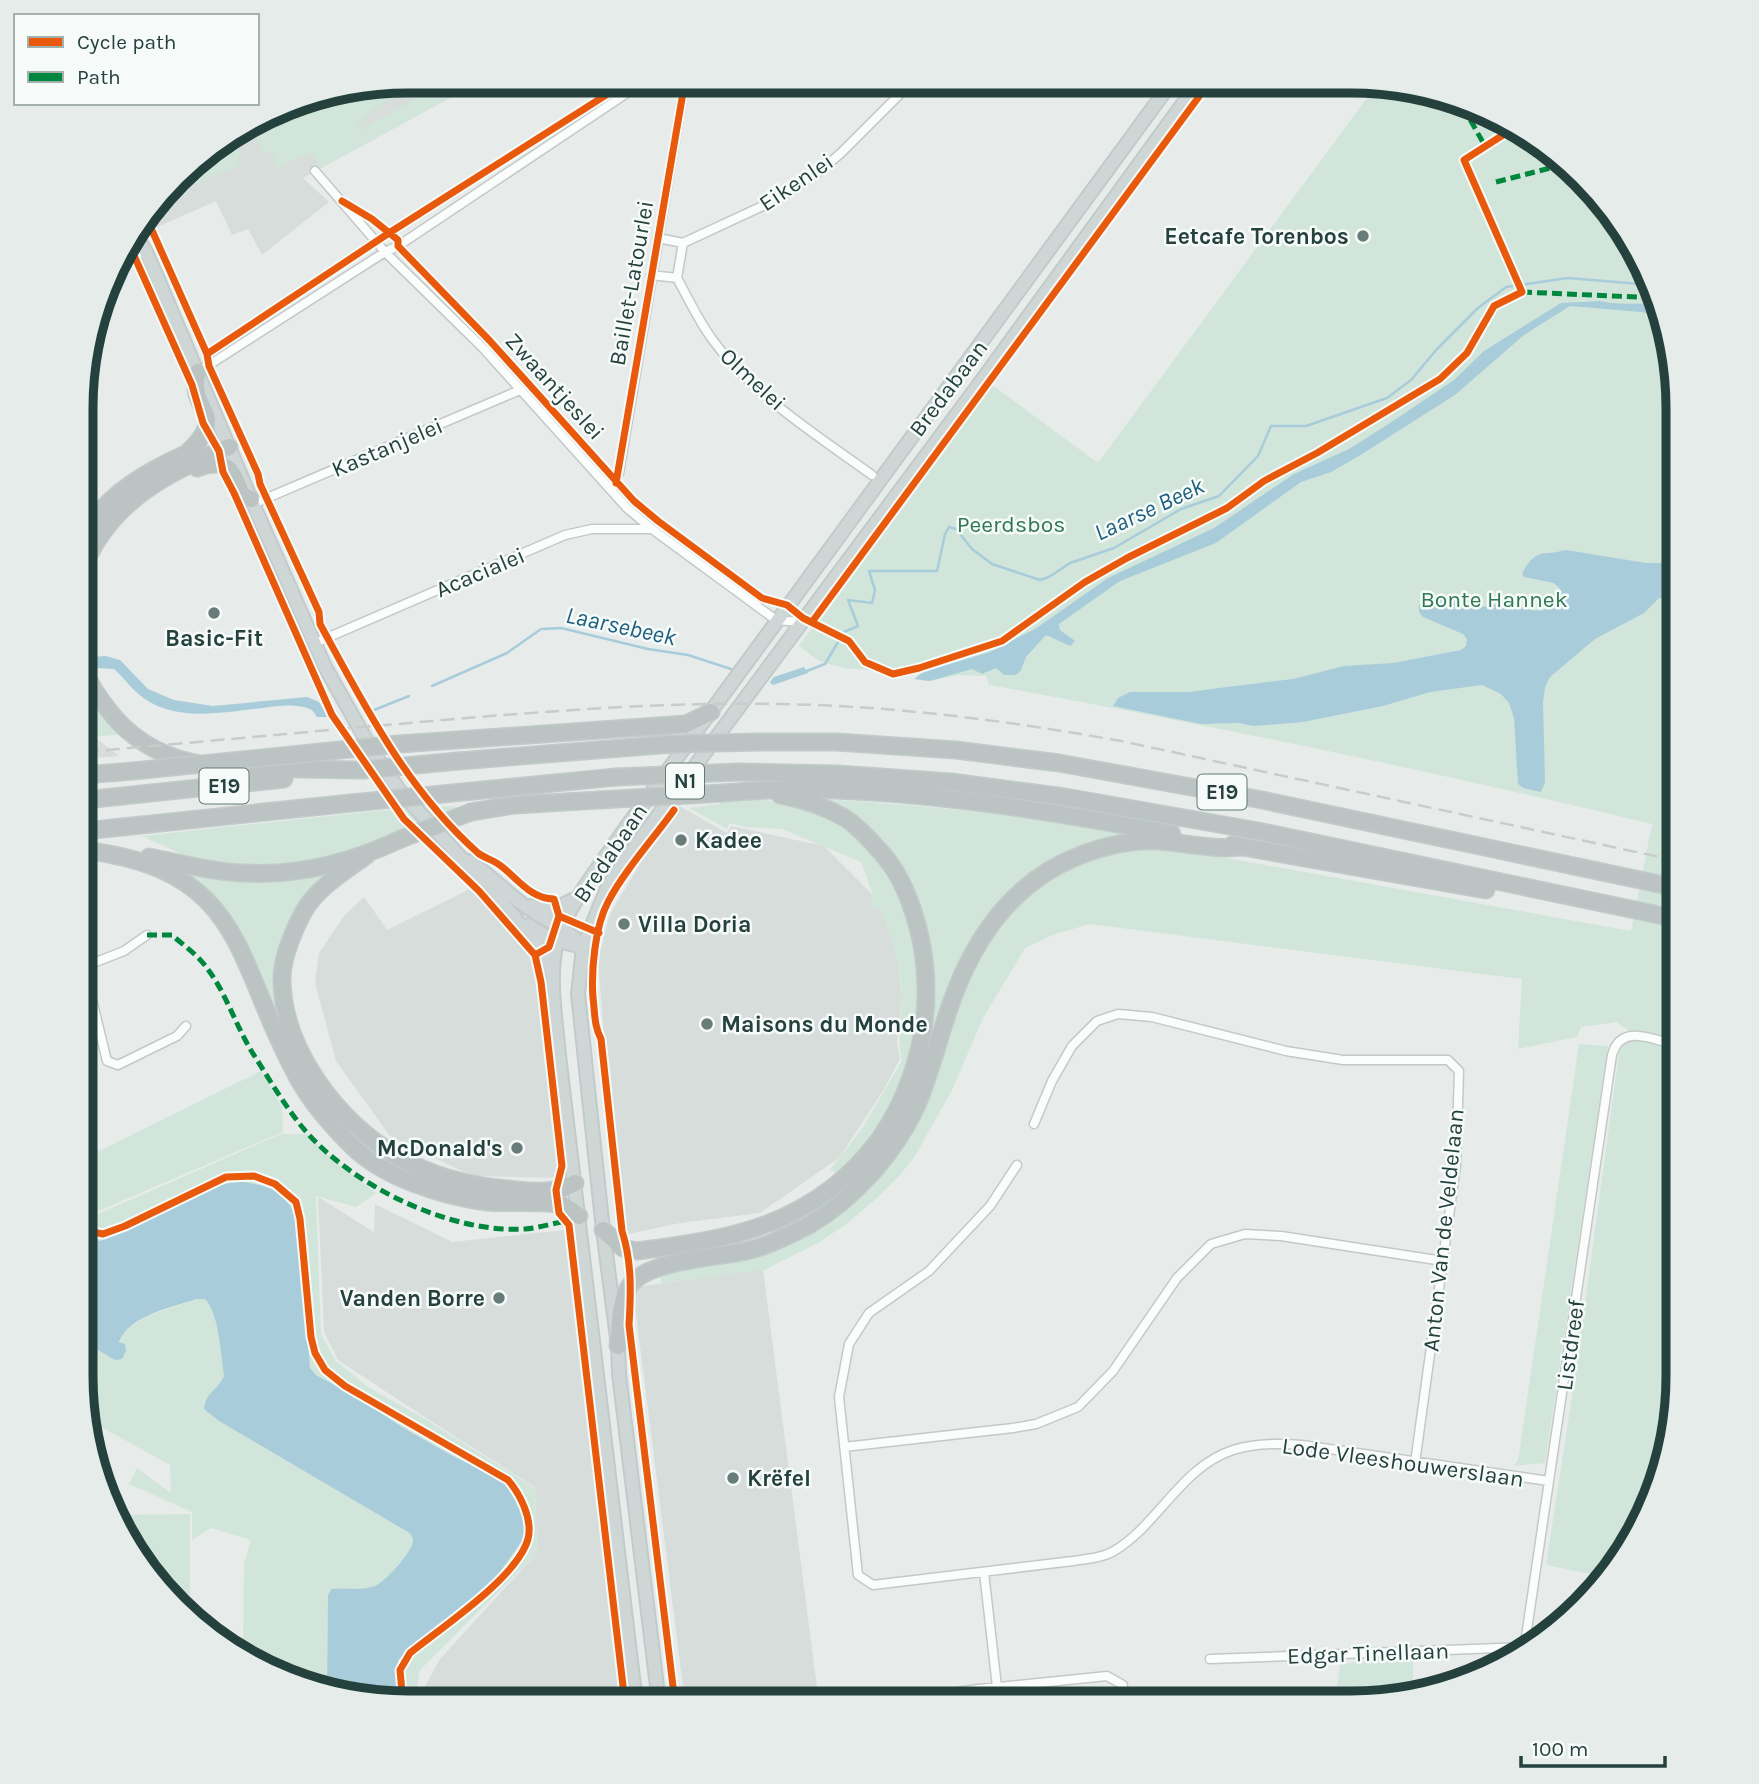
<svg xmlns="http://www.w3.org/2000/svg" width="1759" height="1784" font-family="Karla,sans-serif">
  <style>
    .built { fill: #d6dddb }
    .green { fill: #d1e5da }
    .water { fill: #a9ccda }
    .lines { fill: none; stroke-linecap: round; stroke-linejoin: round }
    .stream { stroke: #a9ccda; stroke-width: 2.5 }
    .street-casing { stroke: #c4c9c8; stroke-width: 11 }
    .primary-casing { stroke: #c2cbca; stroke-width: 16 }
    .highway-casing { stroke: #c2cbca; stroke-width: 19 }
    .street { stroke: #fbfcfc; stroke-width: 8 }
    .primary { stroke: #cfd7d6; stroke-width: 12 }
    .highway { stroke: #bcc4c3; stroke-width: 16 }
    .rail { stroke: #c8cdcc; stroke-width: 2.5; stroke-dasharray: 14 7; stroke-linecap: butt }
    .highway-bridge-casing { stroke: #c2cbca; stroke-width: 19; stroke-linecap: butt }
    .highway-bridge { stroke: #bcc4c3; stroke-width: 16 }
    .quiet { stroke: #00873e; stroke-width: 5; stroke-dasharray: 10 5; stroke-linecap: butt }
    .cycleway-casing { stroke: #f6fbf9; stroke-width: 11 }
    .cycleway { stroke: #e8590c; stroke-width: 7 }
    .poi-dot { fill: #687d7a; stroke: #f6fbf9; stroke-width: 2.5 }
    .labels { text-anchor: middle; stroke-width: 5; stroke-linejoin: round; paint-order: stroke }
    .shield { fill: #f6fbf9; stroke: #637975; stroke-width: 2 }
    .shield-label { font-size: 21px; font-weight: bold; fill: #24413d }
    .street-label { font-size: 23px; fill: #24413d; stroke: #f6fbf9 }
    .poi-label { font-size: 23px; font-weight: bold; fill: #24413d; stroke: #f6fbf9; text-anchor: start }
    .park-label { font-size: 23px; fill: #2e7855; stroke: #f6fbf9 }
    .water-label { font-size: 24px; font-style: italic; fill: #1d607d; stroke: #f6fbf9 }
    .rim { fill: none; stroke: #24413d; stroke-width: 9 }
  </style>
  <rect width="100%" height="100%" fill="#e7eceb"/>
  <path class="built" d="M407 81H481L303 178 329 202 262 255 248 229 232 235 216 201 155 228 149 215 192 161 302 98Z
    M95 737 119 756 85 759V738Z
    M676 804 727 833 731 826 824 846 872 894 874 898 871 902 874 909H881L897 953 899 966 902 1000 897 1042 900 1059 883 1091 839 1158 760 1213 680 1223 619 1236 598 959 610 914Z
    M472 888 532 957 539 981 560 1178 472 1176 390 1136 336 1061 315 983 319 953 344 916 364 897 387 930Z
    M318 1197 374 1232 375 1204 452 1242 565 1230 622 1703H424V1688L440 1659 537 1553 535 1487 423 1416 338 1360 324 1332Z
    M763 1269 819 1703H685L634 1298 636 1287Z"/>
  <path class="green" d="M407 81H420L370 111 371 114 357 123 361 130 446 81H481L320 168 312 152 276 168 272 151 264 154 252 127 302 98Z
    M1378 83H1394L1515 124 1611 209 1661 302 1678 386V1398L1645 1522 1600 1576 1546 1565 1575 1377 1619 1053C1622 1041 1633 1039 1643 1042L1617 1022 1581 1027 1577 1037 1518 1049 1522 979 1090 924 1055 934 1025 948 983 1018 952 1090 915 1156 900 1175 876 1199 845 1225 818 1243 764 1270 661 1283 660 1274 743 1261 795 1240 921 1115 974 966 989 938 1007 913 1045 882 1079 863 1102 855 1155 849 1188 851 1631 931 1652 824C1432 771 1211 725 989 685L986 676 958 675 930 681 920 680V674L844 668 819 661 799 646 991 384 1098 463Z
    M233 138 241 157 238 159 241 165 189 187 190 192 177 198 173 188 170 189 192 161Z
    M85 686 123 734 85 738Z
    M759 799C790 805 823 812 849 831 875 852 893 883 904 914 935 1010 909 1103 837 1173L830 1170 861 1130 902 1061C897 1040 901 1022 902 1001 902 968 892 939 881 909H874L871 901 874 898 861 862 782 829 745 827 730 823 727 829 689 808 719 804 723 800Z
    M822 799C929 805 1034 817 1139 834L1057 857 1027 878 991 914 898 1129 855 1183 852 1176 924 1049 911 892Z
    M454 806 456 808 409 826 355 852 313 864 239 868 180 858 179 853 142 836 376 811Z
    M176 871C232 880 278 885 333 872L282 956 305 1080 252 964Z
    M1579 1044 1608 1046 1545 1463 1513 1466 1518 1461Z
    M261 1071 282 1107 283 1132 84 1217 82 1216 83 1141 99 1151Z
    M281 1134H307L337 1163 376 1193 356 1207 316 1196 321 1334 336 1361 368 1387 422 1417 535 1488 537 1553 420 1670 415 1703H398V1660L513 1552 524 1538 525 1524 520 1507 506 1482 451 1455 402 1427 362 1400 316 1375 310 1368 300 1224 118 1232 100 1241 82 1235V1221Z
    M196 1299H205C219 1313 221 1356 224 1376 220 1387 209 1393 203 1404L219 1421 408 1531C411 1535 413 1536 413 1541 413 1551 384 1582 375 1586 362 1591 345 1587 331 1589L328 1594 327 1687 262 1670 235 1647 243 1642 244 1563 251 1540 211 1528 192 1540V1512L129 1484 137 1468 171 1493 170 1465 85 1418 81 1398V1340L115 1360 123 1331 147 1316Z
    M190 1514V1610L148 1575 116 1515Z
    M1413 1657V1695L1373 1703H1335L1340 1664Z"/>
  <path class="water" d="M1600 301C1620 306 1641 302 1662 304L1664 316 1641 312 1570 306 1524 335 1455 395 1359 456 1331 472 1301 482 1216 543 1120 581 1059 624 1060 630 1075 641 1070 646 1046 635 1026 657 1021 670 1016 675H1004L996 668 982 674 972 669 930 681 914 679 925 671 987 653 1035 629 1108 578 1214 528 1294 474 1349 449 1387 425 1454 380 1484 351 1561 303Z
    M1566 550 1646 563H1678V599L1659 598 1644 613 1595 639 1550 677 1545 687 1543 702 1545 782 1541 792 1523 788 1518 784 1514 718 1509 703 1501 694 1482 685 1430 692 1383 706 1303 722 1253 726 1239 723 1201 724 1113 706 1118 698 1130 692H1190L1219 688 1293 679 1344 666 1393 663 1461 650 1466 646 1467 639 1463 634 1423 617 1419 612V605L1426 600C1437 598 1453 596 1464 599 1473 601 1480 609 1490 606 1496 605 1498 600 1505 602 1528 607 1540 620 1561 599L1560 589 1554 583 1524 577 1522 573C1538 546 1542 557 1566 550Z
    M106 656 120 660 148 689 174 700 213 706 307 697 319 702 328 717H317L312 710C296 703 279 706 263 708 227 712 177 722 145 699 133 691 125 679 114 669L96 668 91 657Z
    M804 667 808 673 773 685 770 682 774 677Z
    M243 1182C277 1187 285 1193 300 1224L310 1368 316 1375 362 1400 402 1427 451 1455 506 1482 520 1507 525 1524 524 1538 495 1579 398 1660V1703H386L327 1687 328 1595 331 1589C345 1587 362 1591 375 1586 384 1583 413 1551 413 1541 413 1536 411 1535 408 1532L219 1421 204 1409C204 1394 219 1389 224 1376 221 1356 219 1313 205 1299H196C171 1308 129 1315 119 1342L125 1344 126 1351 122 1359 115 1360 81 1340 82 1235 100 1241C143 1220 195 1183 243 1182Z"/>
  <g class="lines">
    <path class="stream" d="M804 672 825 664 844 632 858 626 848 600 872 603 875 590 869 571H937L945 534 949 527 956 529 972 549 992 564 1040 580 1049 577 1070 563 1114 548 1181 509 1219 496 1258 456 1271 426H1306L1387 398 1411 380 1437 349 1478 308 1506 287 1568 278 1652 285
      M432 686 507 653 541 629 561 628 648 649 688 655 731 669
      M374 710 409 696"/>
    <defs>
      <path id="street" d="M1153 83 1165 92
        M315 171 385 252 483 348 627 508 652 529 776 620 800 622
        M658 238 683 243 780 198 820 171 841 153 912 82
        M119 258 146 252
        M651 275 677 278
        M677 278C688 298 698 320 712 339 751 394 818 436 872 475
        M677 278 683 243
        M198 372 385 252 398 246 645 81
        M611 490 619 473 685 81
        M253 504 520 390
        M315 643 565 535 592 529H652
        M83 967 124 951 147 935
        M84 967 107 1061 118 1065 177 1036 186 1026
        M1034 1124 1052 1081 1072 1046 1097 1021 1118 1014 1152 1017 1286 1051 1343 1060H1448L1459 1071 1456 1165 1415 1463
        M1017 1165 990 1206 929 1271 869 1313 849 1344 839 1397 858 1575 873 1585 1073 1561C1087 1559 1102 1558 1114 1551 1159 1524 1181 1467 1233 1450 1255 1443 1279 1443 1302 1445L1549 1481
        M844 1447 1013 1428 1036 1424 1078 1407 1113 1371 1177 1278 1211 1244 1245 1234 1281 1236 1443 1261
        M984 1572 997 1687
        M1524 1650 1612 1055C1621 1022 1655 1040 1678 1046
        M1210 1659 1525 1647
        M884 1703 978 1689 1107 1676 1123 1685 1122 1703"/>
      <path id="primary" d="M134 233 146 252 157 277 253 504 325 667 373 752 399 790 513 915 542 951 552 973
        M469 861C490 874 505 892 525 906 544 920 568 928 583 947
        M530 906C551 912 559 907 578 897
        M529 925 550 939 583 947
        M636 1703 559 1055C556 1019 548 977 557 942 565 908 607 856 627 826L1171 83
        M659 1703 619 1374 618 1346 603 1230 578 994 583 947 608 886 634 848 977 387 1198 83"/>
      <path id="highway" d="M186 454C232 412 186 412 198 372
        M197 468C228 457 232 470 242 495L251 499
        M86 531C108 493 148 471 188 453
        M86 562C112 501 170 471 229 447
        M85 671C90 685 98 697 107 708 154 772 227 770 298 769 320 769 342 770 363 770
        M760 742H836L956 750 1059 763 1262 800 1678 888
        M399 744 686 724 711 712
        M458 761 672 744
        M738 772 838 774 951 782 1065 797 1258 831 1678 919
        M84 775 133 771
        M473 791 616 777
        M723 793C750 791 776 789 803 789 927 791 1050 811 1172 834
        M84 800 284 779
        M471 812 514 805 599 800
        M84 831 351 803
        M1232 845 1486 890
        M84 850C249 871 233 962 299 1080 313 1105 332 1126 352 1146 383 1177 444 1197 487 1202 508 1204 544 1200 561 1205 568 1207 574 1212 579 1216
        M367 855C345 871 318 887 304 911 294 929 283 956 282 976 281 1047 337 1122 397 1156 431 1176 469 1186 508 1189 530 1192 555 1194 575 1183
        M149 857C181 863 212 872 245 873 299 876 352 862 401 839
        M603 1230 623 1248 637 1251C709 1241 772 1234 832 1188 906 1131 939 1032 921 941 914 908 903 876 880 851 869 839 858 826 845 818 826 807 801 799 780 795
        M618 1346C620 1327 619 1300 631 1284 650 1260 715 1258 746 1251 766 1247 790 1235 809 1225 855 1198 895 1153 917 1105 933 1067 941 1027 956 990 980 929 1018 879 1081 855 1104 846 1135 839 1159 841 1187 843 1214 850 1243 847"/>
    </defs>
    <use href="#street" class="street-casing"/>
    <use href="#primary" class="primary-casing"/>
    <use href="#highway" class="highway-casing"/>
    <use href="#street" class="street"/>
    <use href="#primary" class="primary"/>
    <use href="#highway" class="highway"/>
    <path class="rail" d="M85 752C200 742 316 731 432 721 548 711 663 702 780 704 896 706 1011 721 1126 742L1678 861"/>
    <defs>
      <path id="highway-bridge" d="M672 744 760 742
        M363 770 458 761
        M133 771 399 744
        M616 777 738 772
        M599 800 723 793
        M351 803 473 791
        M401 839 471 812"/>
    </defs>
    <use href="#highway-bridge" class="highway-bridge-casing"/>
    <use href="#highway-bridge" class="highway-bridge"/>
    <path class="quiet" d="M1463 107 1485 146
      M1496 182 1562 165
      M1522 292 1659 298
      M147 935H172C183 945 198 955 207 968 226 993 236 1026 252 1052 268 1077 284 1105 303 1128 350 1185 451 1234 525 1229 539 1228 553 1223 567 1221"/>
    <defs>
      <path id="cycleway" d="M342 201 372 219 398 240V246L490 341 634 501 658 521 762 598 787 605 803 618 849 641 865 662 893 674 919 668 1002 641 1085 582 1127 558 1227 508 1264 481 1317 453 1440 379 1467 353 1494 306 1522 292 1464 160 1517 126
        M146 217 207 354 209 366 258 474 260 484 319 612 320 624C364 705 407 790 478 853 484 858 494 860 501 866 518 879 531 899 554 899L559 916 599 933
        M127 240 192 385 203 423 219 451 223 472 234 493 332 715 404 819 479 891 535 955
        M207 354 389 233 628 81
        M616 483 685 81
        M812 622 1209 83
        M674 810C654 838 624 871 608 902 595 926 591 970 593 998 595 1013 594 1026 601 1039L622 1231C632 1262 631 1292 629 1325L675 1703
        M559 916 549 947 535 955 541 982 562 1166 556 1190 559 1213 569 1225 625 1703
        M82 1230 103 1234 125 1226 226 1177 254 1176 275 1184 296 1202 300 1219 311 1337 315 1353 325 1370 345 1386 508 1480C520 1494 533 1519 528 1539 517 1578 442 1627 410 1653L400 1670 403 1703"/>
    </defs>
    <use href="#cycleway" class="cycleway-casing"/>
    <use href="#cycleway" class="cycleway"/>
  </g>
  <g class="poi-dot">
    <circle cx="1363" cy="236" r="7"/>
    <circle cx="214" cy="613" r="7"/>
    <circle cx="681" cy="840" r="7"/>
    <circle cx="624" cy="924" r="7"/>
    <circle cx="707" cy="1024" r="7"/>
    <circle cx="517" cy="1148" r="7"/>
    <circle cx="499" cy="1298" r="7"/>
    <circle cx="733" cy="1478" r="7"/>
  </g>
  <g class="labels">
    <g class="shield">
      <rect x="666" y="763.5" width="38" height="35" rx="5"/>
      <rect x="199.5" y="768.5" width="49" height="35" rx="5"/>
      <rect x="1197.5" y="774.5" width="49" height="35" rx="5"/>
    </g>
    <g class="shield-label">
      <text x="685" y="788">N1</text>
      <text x="224" y="793">E19</text>
      <text x="1222" y="799">E19</text>
    </g>
    <g class="street-label">
      <text transform="translate(796 182) rotate(-34)" y="8">Eikenlei</text>
      <text transform="translate(631 283) rotate(-80)" y="8">Baillet-Latourlei</text>
      <text transform="translate(753 379) rotate(43)" y="8">Olmelei</text>
      <text transform="translate(555 386) rotate(48)" y="8">Zwaantjeslei</text>
      <text transform="translate(948 388) rotate(-53)" y="8">Bredabaan</text>
      <text transform="translate(387 447) rotate(-23)" y="8">Kastanjelei</text>
      <text transform="translate(480 572) rotate(-23)" y="8">Acacialei</text>
      <text transform="translate(610 853) rotate(-56)" y="8">Bredabaan</text>
      <text transform="translate(1443 1230) rotate(-84)" y="8">Anton Van de Veldelaan</text>
      <text transform="translate(1570 1345) rotate(-82)" y="8">Listdreef</text>
      <text transform="translate(1403 1462) rotate(8)" y="8">Lode Vleeshouwerslaan</text>
      <text transform="translate(1368 1653) rotate(-2)" y="8">Edgar Tinellaan</text>
    </g>
    <g class="poi-label">
      <text x="1349" y="244" text-anchor="end">Eetcafe Torenbos</text>
      <text x="214" y="646" text-anchor="middle">Basic-Fit</text>
      <text x="695" y="848">Kadee</text>
      <text x="638" y="932">Villa Doria</text>
      <text x="721" y="1032">Maisons du Monde</text>
      <text x="503" y="1156" text-anchor="end">McDonald's</text>
      <text x="485" y="1306" text-anchor="end">Vanden Borre</text>
      <text x="747" y="1486">Krëfel</text>
    </g>
    <g class="park-label">
      <text x="1011" y="532">Peerdsbos</text>
      <text x="1494" y="607">Bonte Hannek</text>
    </g>
    <g class="water-label">
      <text transform="translate(1149 509) rotate(-25)" y="8">Laarse Beek</text>
      <text transform="translate(621 626) rotate(12)" y="8">Laarsebeek</text>
    </g>
  </g>
  <path d="M0 0H1759V1784H0ZM408 93H1351A315 315 0 0 1 1666 408V1376A315 315 0 0 1 1351 1691H408A315 315 0 0 1 93 1376V408A315 315 0 0 1 408 93Z" fill="#e5ecea" fill-rule="evenodd"/>
  <path class="rim" d="M408 93H1351A315 315 0 0 1 1666 408V1376A315 315 0 0 1 1351 1691H408A315 315 0 0 1 93 1376V408A315 315 0 0 1 408 93Z"/>
  <rect x="14" y="14" width="245" height="91" fill="#f6fbf9" stroke="#a2b1ae" stroke-width="2"/>
  <rect x="28" y="37" width="35" height="10" fill="#e8590c" stroke="#a2b1ae" stroke-width="2"/>
  <text x="77" y="49" font-size="21" fill="#24413d">Cycle path</text>
  <rect x="28" y="72" width="35" height="10" fill="#00873e" stroke="#a2b1ae" stroke-width="2"/>
  <text x="77" y="84" font-size="21" fill="#24413d">Path</text>
  <path d="M1521 1756v10h144v-10" fill="none" stroke="#24413d" stroke-width="3.5"/>
  <text x="1532" y="1756" font-size="21" fill="#24413d" stroke="#f6fbf9" stroke-width="5" paint-order="stroke">100 m</text>
</svg>
